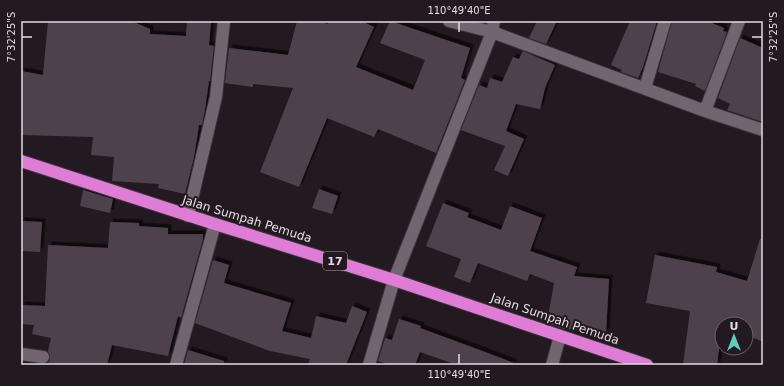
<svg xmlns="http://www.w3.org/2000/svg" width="784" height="386" font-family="'DejaVu Sans',sans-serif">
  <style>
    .building { fill: #4d434c; filter: url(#shadow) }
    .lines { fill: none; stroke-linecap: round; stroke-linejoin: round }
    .street-casing { stroke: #3b343a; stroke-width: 14 }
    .highway-casing { stroke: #3b343a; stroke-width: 14 }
    .street { stroke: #716670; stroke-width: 12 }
    .highway { stroke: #de7cd6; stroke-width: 12 }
    .ticks { fill: none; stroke: #e2dbe1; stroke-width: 1.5 }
    .labels { text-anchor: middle; stroke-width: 4; stroke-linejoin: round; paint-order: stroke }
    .shield { fill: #231921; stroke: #a9a1a7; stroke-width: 1 }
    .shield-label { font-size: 11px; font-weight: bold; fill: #e2dbe1 }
    .street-label { font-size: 12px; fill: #e2dbe1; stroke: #231921 }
    .neatline { fill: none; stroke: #e2dbe1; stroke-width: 1.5 }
    .ticks-label { font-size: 10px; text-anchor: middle; fill: #e2dbe1 }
  </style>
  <defs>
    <filter id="shadow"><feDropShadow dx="3.5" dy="-3.5" stdDeviation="0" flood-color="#0009"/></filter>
  </defs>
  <rect width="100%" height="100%" fill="#231921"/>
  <path class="building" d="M48 21H131L150 29V34L186 36 187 21H211L209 45 214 46 210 81H209L205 109 202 125H199L194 157 185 194 158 188 159 184 112 181 114 157 91 155 93 137 21 135V71L43 75Z
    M297 21H317L328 24 329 21H361L374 27 356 67 413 90 425 60 380 43 390 21 470 48 461 78 465 80 436 153 378 129 374 137 327 118 299 187 260 172 293 88 253 84V87L225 83 229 48 288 55Z
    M537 21H557L546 44 529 38Z
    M630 21H657L643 67 638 78 621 72 622 70 611 65Z
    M672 21H707L724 28 723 31 727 32 705 91 695 86 696 84 658 72Z
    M740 38 763 48V122L727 110 730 104 718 98Z
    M523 51 555 65 545 88 540 109 516 104 506 131 524 139 508 176 494 170 505 146 461 130 479 85 487 88 490 78 502 82 513 57 519 59Z
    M319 189 338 196 332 214 312 208Z
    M83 190 113 199 110 213 80 206Z
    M443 203 469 213 467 217 501 230 510 206 542 218 530 251 577 267 574 276 609 279 606 332 564 329 547 323 554 283 530 274 527 281 478 263 470 283 454 277 461 259 426 246Z
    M21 221 42 222 40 252 21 251Z
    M110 222 139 223V226L168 228V234H203V239L181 318 178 316 168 356 112 345 107 365H44L49 362 50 358V355L48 351 51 338 32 334 34 325 21 324V305L45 306 48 245 108 248Z
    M760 239 763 240V342L746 334V324H722L717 365H683L690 311 646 303 655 255 717 267 716 272 747 281Z
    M213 260 229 265 224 283 291 303 282 331 311 338 316 316 346 323 352 306 367 312 346 365H308L310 359 270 351 195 323Z
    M399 319 421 326 420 328 477 349 514 363 513 365H457L420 352 415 365H390L378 361 385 338 392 340Z
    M188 350 224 361V365H184Z"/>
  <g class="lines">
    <defs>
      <path id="street" d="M449 21 492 32 705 111 763 130
        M645 88 665 21
        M705 111 739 21
        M188 216 216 97 224 21
        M21 354 43 357
        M176 365 215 224
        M369 365 394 280 492 32 494 21
        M552 365 560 336"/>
      <path id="highway" d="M21 161 215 224 394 280 647 365"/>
    </defs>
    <use href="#street" class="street-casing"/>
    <use href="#highway" class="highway-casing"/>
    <use href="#street" class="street"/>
    <use href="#highway" class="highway"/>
  </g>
  <path class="ticks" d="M459 22V32M22 37H32M752 37H762M459 354V364"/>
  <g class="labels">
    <rect class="shield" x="323" y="252" width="24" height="18" rx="3"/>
    <g class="shield-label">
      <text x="335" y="265">17</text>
    </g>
    <g class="street-label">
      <text transform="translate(247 219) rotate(17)" y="4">Jalan Sumpah Pemuda</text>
      <text transform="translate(555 319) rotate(19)" y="4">Jalan Sumpah Pemuda</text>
    </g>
  </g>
  <rect width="784" height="386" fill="none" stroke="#231921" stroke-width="44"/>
  <g transform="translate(734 336)"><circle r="19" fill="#231921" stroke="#6f676e"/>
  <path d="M0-3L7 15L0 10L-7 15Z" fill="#5cceba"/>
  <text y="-6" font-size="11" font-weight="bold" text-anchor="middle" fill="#e2dbe1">U</text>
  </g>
  <rect x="22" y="22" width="740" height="342" class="neatline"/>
  <g class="ticks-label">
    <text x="459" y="14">110°49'40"E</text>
    <text transform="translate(11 37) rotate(-90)" y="4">7°32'25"S</text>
    <text transform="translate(773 37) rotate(-90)" y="4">7°32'25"S</text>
    <text x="459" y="378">110°49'40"E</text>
  </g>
</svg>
